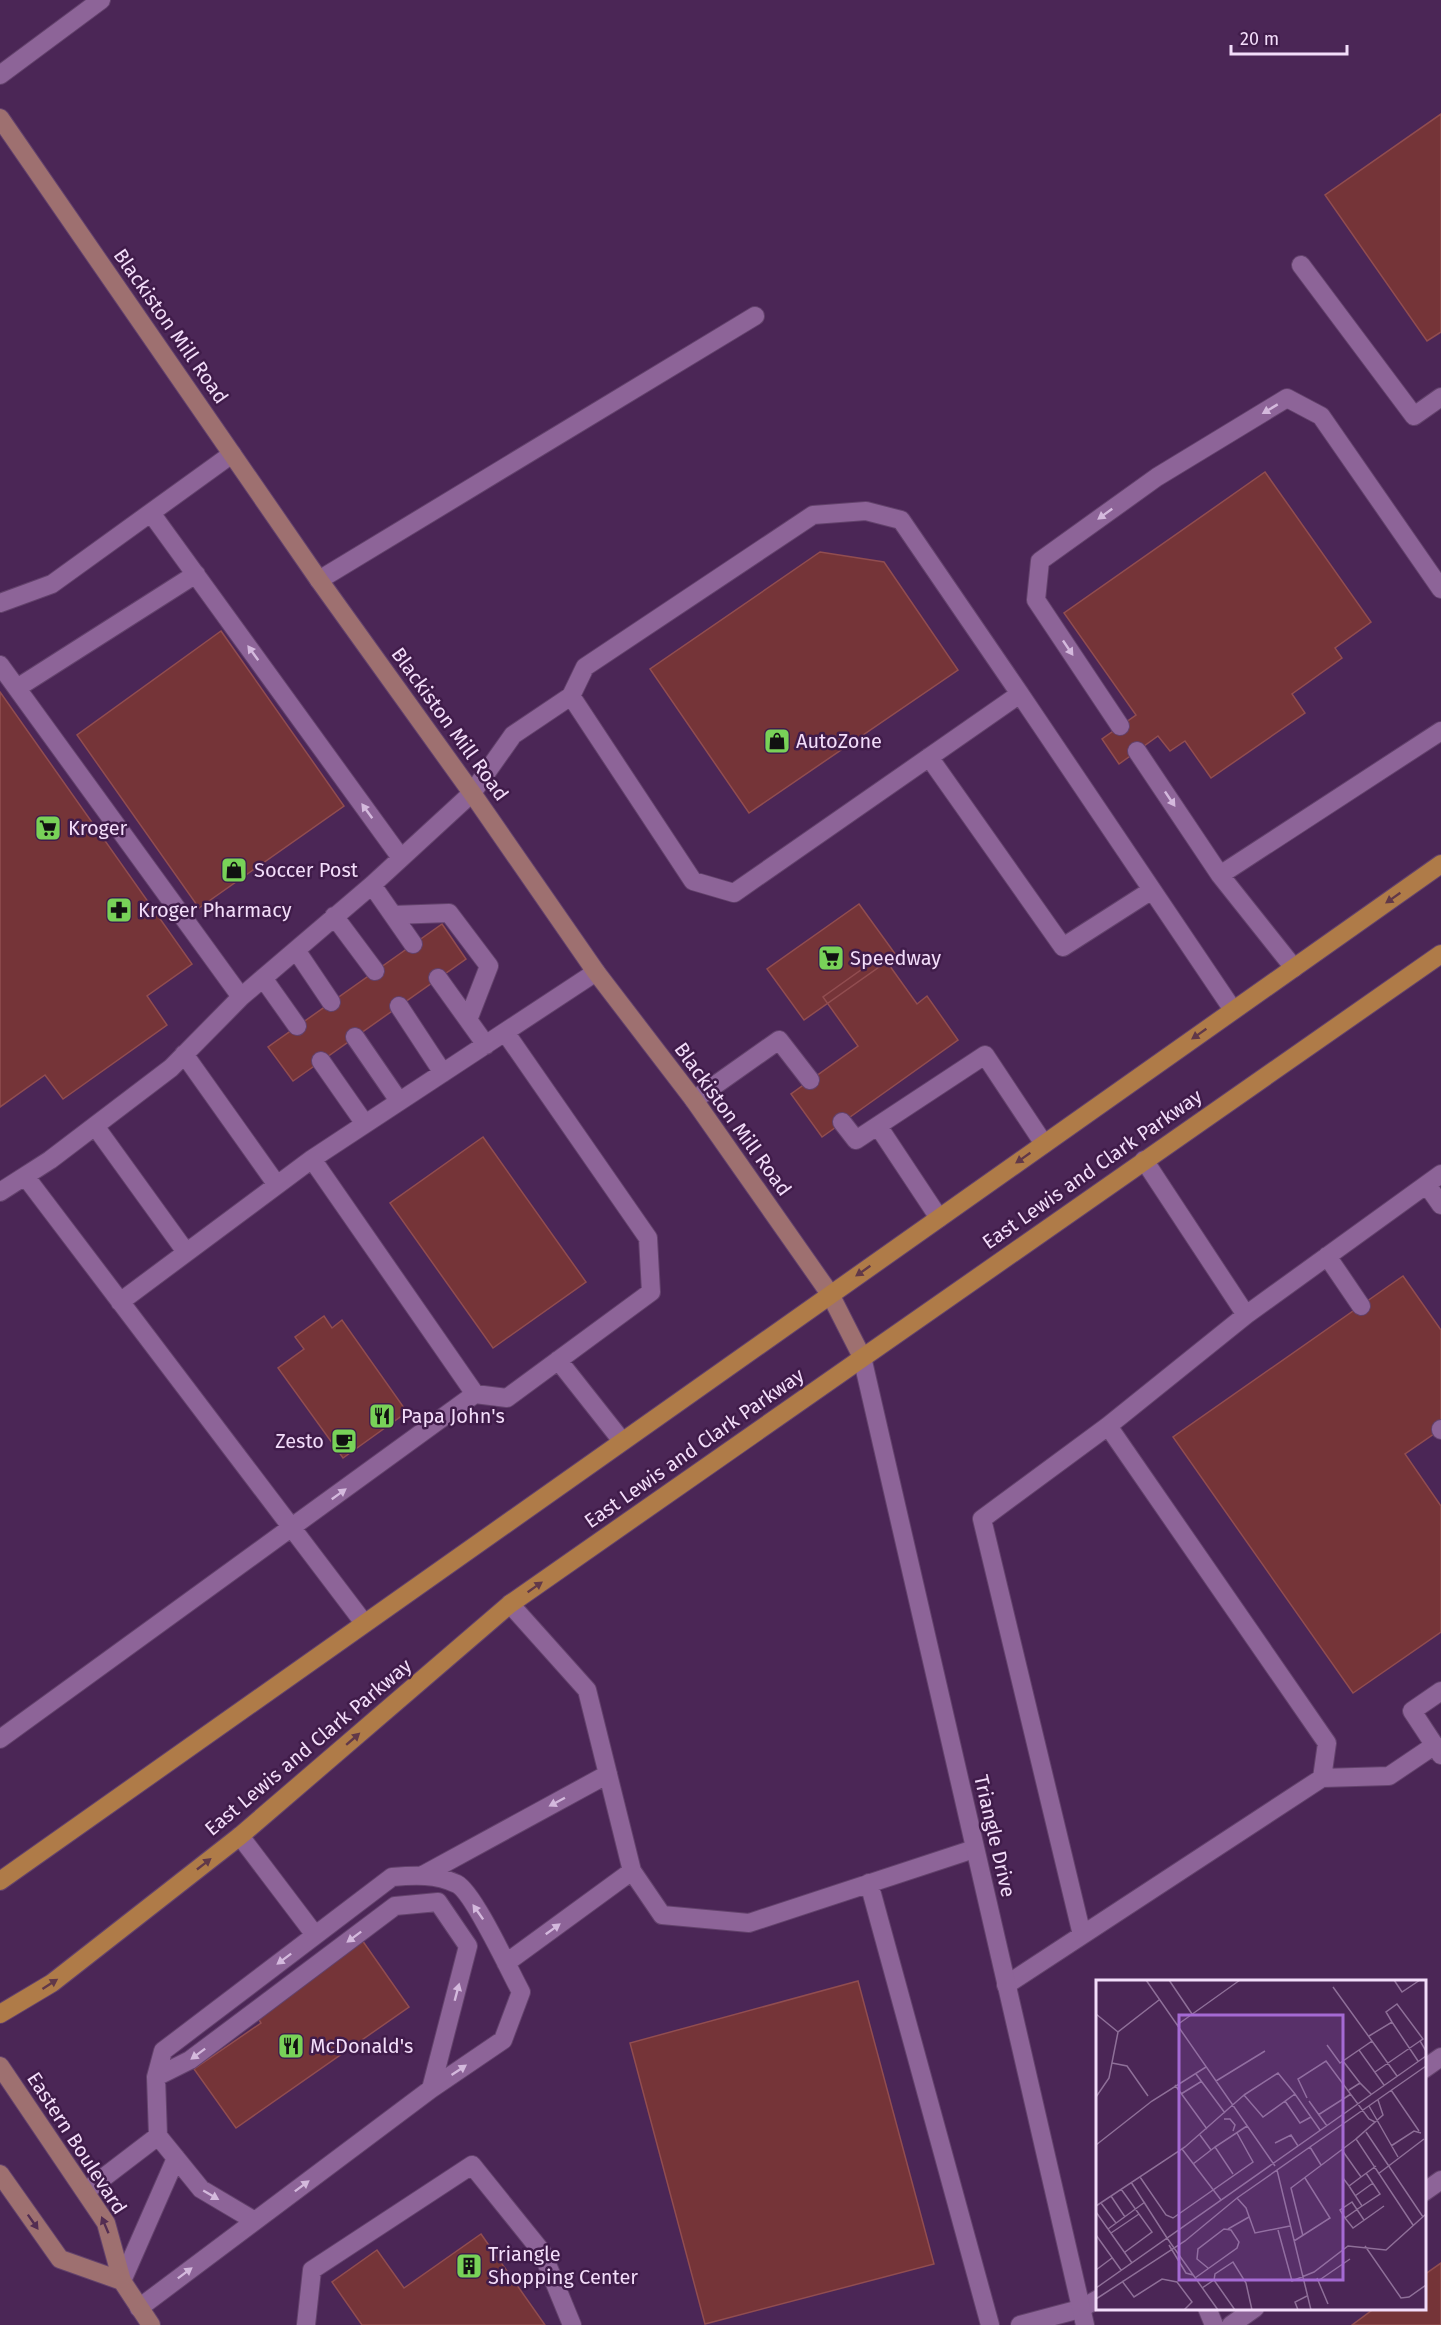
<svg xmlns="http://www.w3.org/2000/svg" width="1441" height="2325" font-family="'Fira Sans',sans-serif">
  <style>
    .building { fill: #753438; stroke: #914d50; stroke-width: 1.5 }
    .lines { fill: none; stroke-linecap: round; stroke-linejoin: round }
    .service-casing { stroke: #63426c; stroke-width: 20 }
    .minor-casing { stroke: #63426c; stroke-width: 20 }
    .secondary-casing { stroke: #63426c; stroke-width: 20 }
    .primary-casing { stroke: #63426c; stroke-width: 20 }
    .service { stroke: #8d6498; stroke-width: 18 }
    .minor { stroke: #8d6498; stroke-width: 18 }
    .secondary { stroke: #9e7070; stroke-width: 18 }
    .primary { stroke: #af7b48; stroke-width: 18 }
    .oneway { fill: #d4b9dd }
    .oneway2 { fill: #613849 }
    .oneway3 { fill: #532d52 }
    .labels { text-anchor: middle; stroke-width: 5; stroke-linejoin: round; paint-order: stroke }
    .street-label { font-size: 20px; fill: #f3ddfa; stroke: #401c4a }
    .poi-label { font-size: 20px; fill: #f3ddfa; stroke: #401c4a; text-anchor: start }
    .inset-road { fill: none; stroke: #8e6f98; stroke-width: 1.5 }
    .view { fill: #a56ad4; fill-opacity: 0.15; stroke: #a56ad4; stroke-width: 3 }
    .inset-edge { fill: none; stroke: #f3ddfa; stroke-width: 3 }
  </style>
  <rect width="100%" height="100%" fill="#4b2656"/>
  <path class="building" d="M1441 114V332L1427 341 1325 195Z
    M1265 472 1371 622 1335 648 1342 658 1292 694 1305 713 1211 778 1185 741 1170 751 1158 736 1119 764 1102 739 1136 715 1064 613Z
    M820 552 884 562 958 670 749 813 650 669Z
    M221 631 344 806 199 908 77 735Z
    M0 692 192 964 147 996 167 1025 63 1099 45 1075 0 1107Z
    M859 904 896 955 804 1020 767 969Z
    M442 924 466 959 293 1081 268 1047Z
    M882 955 917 1004 927 996 958 1040 822 1137 791 1094 858 1046 823 997Z
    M483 1137 586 1282 493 1348 390 1203Z
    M1403 1276 1441 1330V1429L1405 1454 1441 1506V1632L1353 1693 1173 1437Z
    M324 1316 332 1328 342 1320 407 1412 343 1458 278 1368 304 1349 295 1337Z
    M362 1940 409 2007 236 2128 194 2069 261 2023 256 2015Z
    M858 1981 934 2264 705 2324 630 2043Z
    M481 2234 545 2325H362L332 2282 377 2250 404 2288Z
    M1441 2263V2325H1352L1375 2308H1424V2275Z"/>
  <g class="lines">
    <defs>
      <path id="service" d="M0 75 101 0
        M1301 265 1414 416 1441 397
        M151 513 401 858
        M319 580 755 316
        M0 603 52 584 232 454
        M0 665 241 997
        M17 688 196 574
        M571 696 585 667 813 515 866 511 901 520 1020 694
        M1120 726 1036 600 1040 561 1157 477 1287 398 1321 416 1441 589
        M1137 751 1220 875 1294 968
        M929 757 1063 947 1152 890
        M1220 875 1441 731
        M372 885 413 944
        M393 915 449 913 489 966 468 1020
        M334 916 375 971
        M296 950 331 1002
        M263 978 297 1026
        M438 978 486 1045
        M399 1006 443 1073
        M355 1037 399 1101
        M184 1054 277 1185
        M321 1061 365 1124
        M694 1100 779 1040 810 1080
        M842 1122 856 1140 985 1055 1044 1144
        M95 1126 186 1252
        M878 1126 939 1218
        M1144 1160 1246 1315
        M25 1176 364 1623
        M1427 1185 1441 1205
        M0 1192 50 1160 171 1068 241 997 372 885 472 793 513 735 571 696 693 881 734 893 1020 694 1233 1010
        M1327 1256 1361 1306
        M120 1302 312 1159
        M558 1360 622 1441
        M475 1394 312 1159 596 972
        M1441 1429V1430
        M510 1604 587 1690 632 1871 662 1915 749 1923 974 1849
        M1441 1691 1412 1711 1441 1755
        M0 1739 475 1394 507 1398 651 1292 648 1238 505 1032
        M1322 1778 1389 1776 1435 1745
        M240 1836 315 1935
        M423 1875 608 1774
        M869 1883 990 2325
        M1082 1935 982 1519 1108 1426 1246 1315 1441 1174
        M506 1963 632 1871
        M1006 1985 1322 1778 1327 1743 1108 1426
        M1424 2069 1441 2057
        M156 2077 190 2060 395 1906 438 1902 468 1946 431 2089
        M86 2191 158 2136
        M1424 2192 1441 2180
        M122 2281 176 2158
        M139 2308 431 2089 503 2040 521 1992C510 1972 474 1893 457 1884 436 1874 415 1875 392 1877L163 2051 156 2077 158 2136 201 2189 255 2221
        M1207 2308 1214 2325
        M306 2325 312 2270 472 2165 542 2252 572 2325
        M1020 2325 1080 2309 1098 2299
        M1231 2325 1255 2308"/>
      <path id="minor" d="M862 1357 1085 2325"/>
      <path id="secondary" d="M0 118 319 580 472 793 596 972 694 1100 830 1294 862 1357
        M0 2066 106 2223 122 2281 151 2325
        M0 2174 60 2259 122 2281"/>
      <path id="primary" d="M0 1881 1441 864
        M0 2014 52 1983 240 1836 510 1604 1441 954"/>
    </defs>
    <use href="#service" class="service-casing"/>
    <use href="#minor" class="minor-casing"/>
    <use href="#secondary" class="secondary-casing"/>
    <use href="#primary" class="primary-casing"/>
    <use href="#service" class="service"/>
    <use href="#minor" class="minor"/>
    <use href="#secondary" class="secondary"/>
    <use href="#primary" class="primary"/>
  </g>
  <defs><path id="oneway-solid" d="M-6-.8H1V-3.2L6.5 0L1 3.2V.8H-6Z" transform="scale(1.5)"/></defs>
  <g class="oneway">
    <use href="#oneway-solid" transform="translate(1270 409) rotate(149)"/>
    <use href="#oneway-solid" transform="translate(1105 514) rotate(144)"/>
    <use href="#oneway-solid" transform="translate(1068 648) rotate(56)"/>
    <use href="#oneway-solid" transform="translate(253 653) rotate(-126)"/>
    <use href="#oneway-solid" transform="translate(1170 799) rotate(56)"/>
    <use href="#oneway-solid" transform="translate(367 811) rotate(-126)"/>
    <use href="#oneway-solid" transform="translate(339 1494) rotate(-36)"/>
    <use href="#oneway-solid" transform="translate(557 1802) rotate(152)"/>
    <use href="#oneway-solid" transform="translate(478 1912) rotate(-125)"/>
    <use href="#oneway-solid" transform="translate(553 1929) rotate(-36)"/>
    <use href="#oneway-solid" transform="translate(354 1937) rotate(143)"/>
    <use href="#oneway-solid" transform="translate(284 1959) rotate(143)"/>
    <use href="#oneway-solid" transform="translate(457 1992) rotate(-75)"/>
    <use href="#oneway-solid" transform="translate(198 2054) rotate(143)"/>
    <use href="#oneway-solid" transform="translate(459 2070) rotate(-34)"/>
    <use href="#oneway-solid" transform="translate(302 2186) rotate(-37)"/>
    <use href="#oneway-solid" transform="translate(211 2195) rotate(30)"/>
    <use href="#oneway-solid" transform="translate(185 2273) rotate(-37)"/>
  </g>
  <g class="oneway2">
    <use href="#oneway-solid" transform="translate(1393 898) rotate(145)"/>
    <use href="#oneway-solid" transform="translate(1199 1034) rotate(145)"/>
    <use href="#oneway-solid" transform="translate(1023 1158) rotate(145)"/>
    <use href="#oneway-solid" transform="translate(863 1271) rotate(145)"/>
    <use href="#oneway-solid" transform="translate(535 1587) rotate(-35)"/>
    <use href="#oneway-solid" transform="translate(353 1739) rotate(-41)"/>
    <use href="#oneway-solid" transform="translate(204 1864) rotate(-38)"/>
    <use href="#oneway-solid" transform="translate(50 1984) rotate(-33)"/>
  </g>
  <g class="oneway3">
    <use href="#oneway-solid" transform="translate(33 2222) rotate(55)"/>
    <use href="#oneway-solid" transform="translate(105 2225) rotate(-113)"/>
  </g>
  <defs>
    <symbol id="shop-square" viewBox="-11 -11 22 22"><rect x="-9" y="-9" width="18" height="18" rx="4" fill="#78d258" stroke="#401c4a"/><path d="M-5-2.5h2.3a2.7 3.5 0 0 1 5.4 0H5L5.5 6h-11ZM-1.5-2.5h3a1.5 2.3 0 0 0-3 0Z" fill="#111"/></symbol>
    <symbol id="supermarket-square" viewBox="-11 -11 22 22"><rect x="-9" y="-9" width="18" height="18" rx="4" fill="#78d258" stroke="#401c4a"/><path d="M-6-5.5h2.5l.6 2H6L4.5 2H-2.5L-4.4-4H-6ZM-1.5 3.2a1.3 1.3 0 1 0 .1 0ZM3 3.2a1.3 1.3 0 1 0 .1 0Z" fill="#111"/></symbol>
    <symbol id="pharmacy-square" viewBox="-11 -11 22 22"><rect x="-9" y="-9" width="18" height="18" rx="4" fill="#78d258" stroke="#401c4a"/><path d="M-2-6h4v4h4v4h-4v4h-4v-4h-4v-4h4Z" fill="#111"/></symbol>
    <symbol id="restaurant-square" viewBox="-11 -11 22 22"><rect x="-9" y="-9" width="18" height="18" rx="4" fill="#78d258" stroke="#401c4a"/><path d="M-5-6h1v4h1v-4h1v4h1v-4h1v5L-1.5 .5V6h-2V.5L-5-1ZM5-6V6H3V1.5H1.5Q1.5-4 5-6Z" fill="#111"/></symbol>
    <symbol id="cafe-square" viewBox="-11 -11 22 22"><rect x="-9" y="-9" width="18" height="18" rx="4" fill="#78d258" stroke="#401c4a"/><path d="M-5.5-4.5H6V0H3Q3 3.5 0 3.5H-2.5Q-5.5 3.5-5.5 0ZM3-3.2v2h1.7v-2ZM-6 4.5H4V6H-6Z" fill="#111"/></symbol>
    <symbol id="building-square" viewBox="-11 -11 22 22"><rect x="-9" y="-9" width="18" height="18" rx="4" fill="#78d258" stroke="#401c4a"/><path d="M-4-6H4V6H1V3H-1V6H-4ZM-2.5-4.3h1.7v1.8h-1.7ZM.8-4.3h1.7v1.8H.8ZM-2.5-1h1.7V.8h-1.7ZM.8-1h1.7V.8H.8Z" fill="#111"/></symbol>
  </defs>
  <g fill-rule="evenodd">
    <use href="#shop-square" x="762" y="726" width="30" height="30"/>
    <use href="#supermarket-square" x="33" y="813" width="30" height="30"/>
    <use href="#shop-square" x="219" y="855" width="30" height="30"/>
    <use href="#pharmacy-square" x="104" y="895" width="30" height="30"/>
    <use href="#supermarket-square" x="816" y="943" width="30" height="30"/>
    <use href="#restaurant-square" x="367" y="1401" width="30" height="30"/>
    <use href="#cafe-square" x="329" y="1426" width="30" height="30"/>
    <use href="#restaurant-square" x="276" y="2031" width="30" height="30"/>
    <use href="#building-square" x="454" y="2251" width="30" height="30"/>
  </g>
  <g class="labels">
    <g class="street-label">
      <text transform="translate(171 326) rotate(55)" y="7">Blackiston Mill Road</text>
      <text transform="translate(450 724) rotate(54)" y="7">Blackiston Mill Road</text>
      <text transform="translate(733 1119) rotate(54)" y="7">Blackiston Mill Road</text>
      <text transform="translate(1092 1169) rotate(-35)" y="7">East Lewis and Clark Parkway</text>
      <text transform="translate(694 1448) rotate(-35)" y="7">East Lewis and Clark Parkway</text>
      <text transform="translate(308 1747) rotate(-40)" y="7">East Lewis and Clark Parkway</text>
      <text transform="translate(995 1836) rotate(77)" y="7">Triangle Drive</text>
      <text transform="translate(77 2143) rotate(57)" y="7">Eastern Boulevard</text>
    </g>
    <g class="poi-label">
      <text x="796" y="748">AutoZone</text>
      <text x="68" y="835">Kroger</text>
      <text x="254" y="877">Soccer Post</text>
      <text x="138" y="917">Kroger Pharmacy</text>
      <text x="850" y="965">Speedway</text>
      <text x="401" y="1423">Papa John's</text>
      <text x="324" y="1448" text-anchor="end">Zesto</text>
      <text x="310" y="2053">McDonald's</text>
      <text x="488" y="2261">Triangle<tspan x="488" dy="23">Shopping Center</tspan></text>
    </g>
  </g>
  <g transform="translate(1096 1980)">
    <rect width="330" height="330" fill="#4b2656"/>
    <path class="inset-road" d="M50 0 179 186M73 0 96 34M298 0 306 12 324 0M237 7 276 61 263 70M0 34 22 52M296 42 290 32 301 24 327 59 324 61 330 71M81 45 144 0M273 56 296 42 322 81M276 61 301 96M231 65 244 83 263 70 288 105M247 81 264 103M16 83 31 86 52 116M279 92 324 61M100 94 129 133M120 101 169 71M79 105 111 149M253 110 264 103 275 114M295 110 323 151M85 114 106 101M148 115 182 93 199 114M0 117 13 98 22 52 63 20M211 118 202 99 230 81 273 139 279 142M282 120 287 135 260 159 317 245M189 121 204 143 215 137M213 121 231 146M273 126 302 177M222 135 255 114M128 139H134L139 145 137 151M270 152 327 237M104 155 115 170M179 163 195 155 202 166M0 165 56 121 110 87M295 166 318 151 325 153M214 167 225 185M86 169 125 220M246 170 265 197 280 186M97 184 119 167M181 190 215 330M137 194 119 167 151 146M282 194 328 159M44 197 70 235 77 238 157 182 141 153M247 198 253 206 265 197M35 202 71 258M253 206 266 226 284 214 270 193M25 209 56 252 29 272M15 216 29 237M259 216 277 203M141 218 150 228 159 253 194 246M5 223 20 243M0 226 89 167 148 115 167 137 199 114 224 150M266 226 249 238 257 248 288 226M0 232 36 283M249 238 244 230 256 222 268 240M12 249 49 222M132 249 153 237M182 250 196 301 218 292 252 266 290 270 330 234M15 253 43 234M0 255 25 290M207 256 195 208 260 159M71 258 122 330M198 261 234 238 209 198M73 265 90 293 97 295M269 266 305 318 313 317 330 305M0 290 16 278M99 298 141 268 143 262 135 250 128 249 102 269 101 279 112 288M221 298 232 324M118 300 119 294 137 282 150 303 156 330M26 301 38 317 66 299 81 302 96 322 88 330M222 301 254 279M0 308 330 76M106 308 118 300 139 330M0 319 89 261 141 218 330 86M202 330 199 322 211 316"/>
    <path class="view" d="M83 35H247V300H83Z"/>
    <rect width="330" height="330" class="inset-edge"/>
  </g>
  <path d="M1231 45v9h116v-9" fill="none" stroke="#f3ddfa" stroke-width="3"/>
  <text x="1240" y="45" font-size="18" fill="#f3ddfa" stroke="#401c4a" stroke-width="4.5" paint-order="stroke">20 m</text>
</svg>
